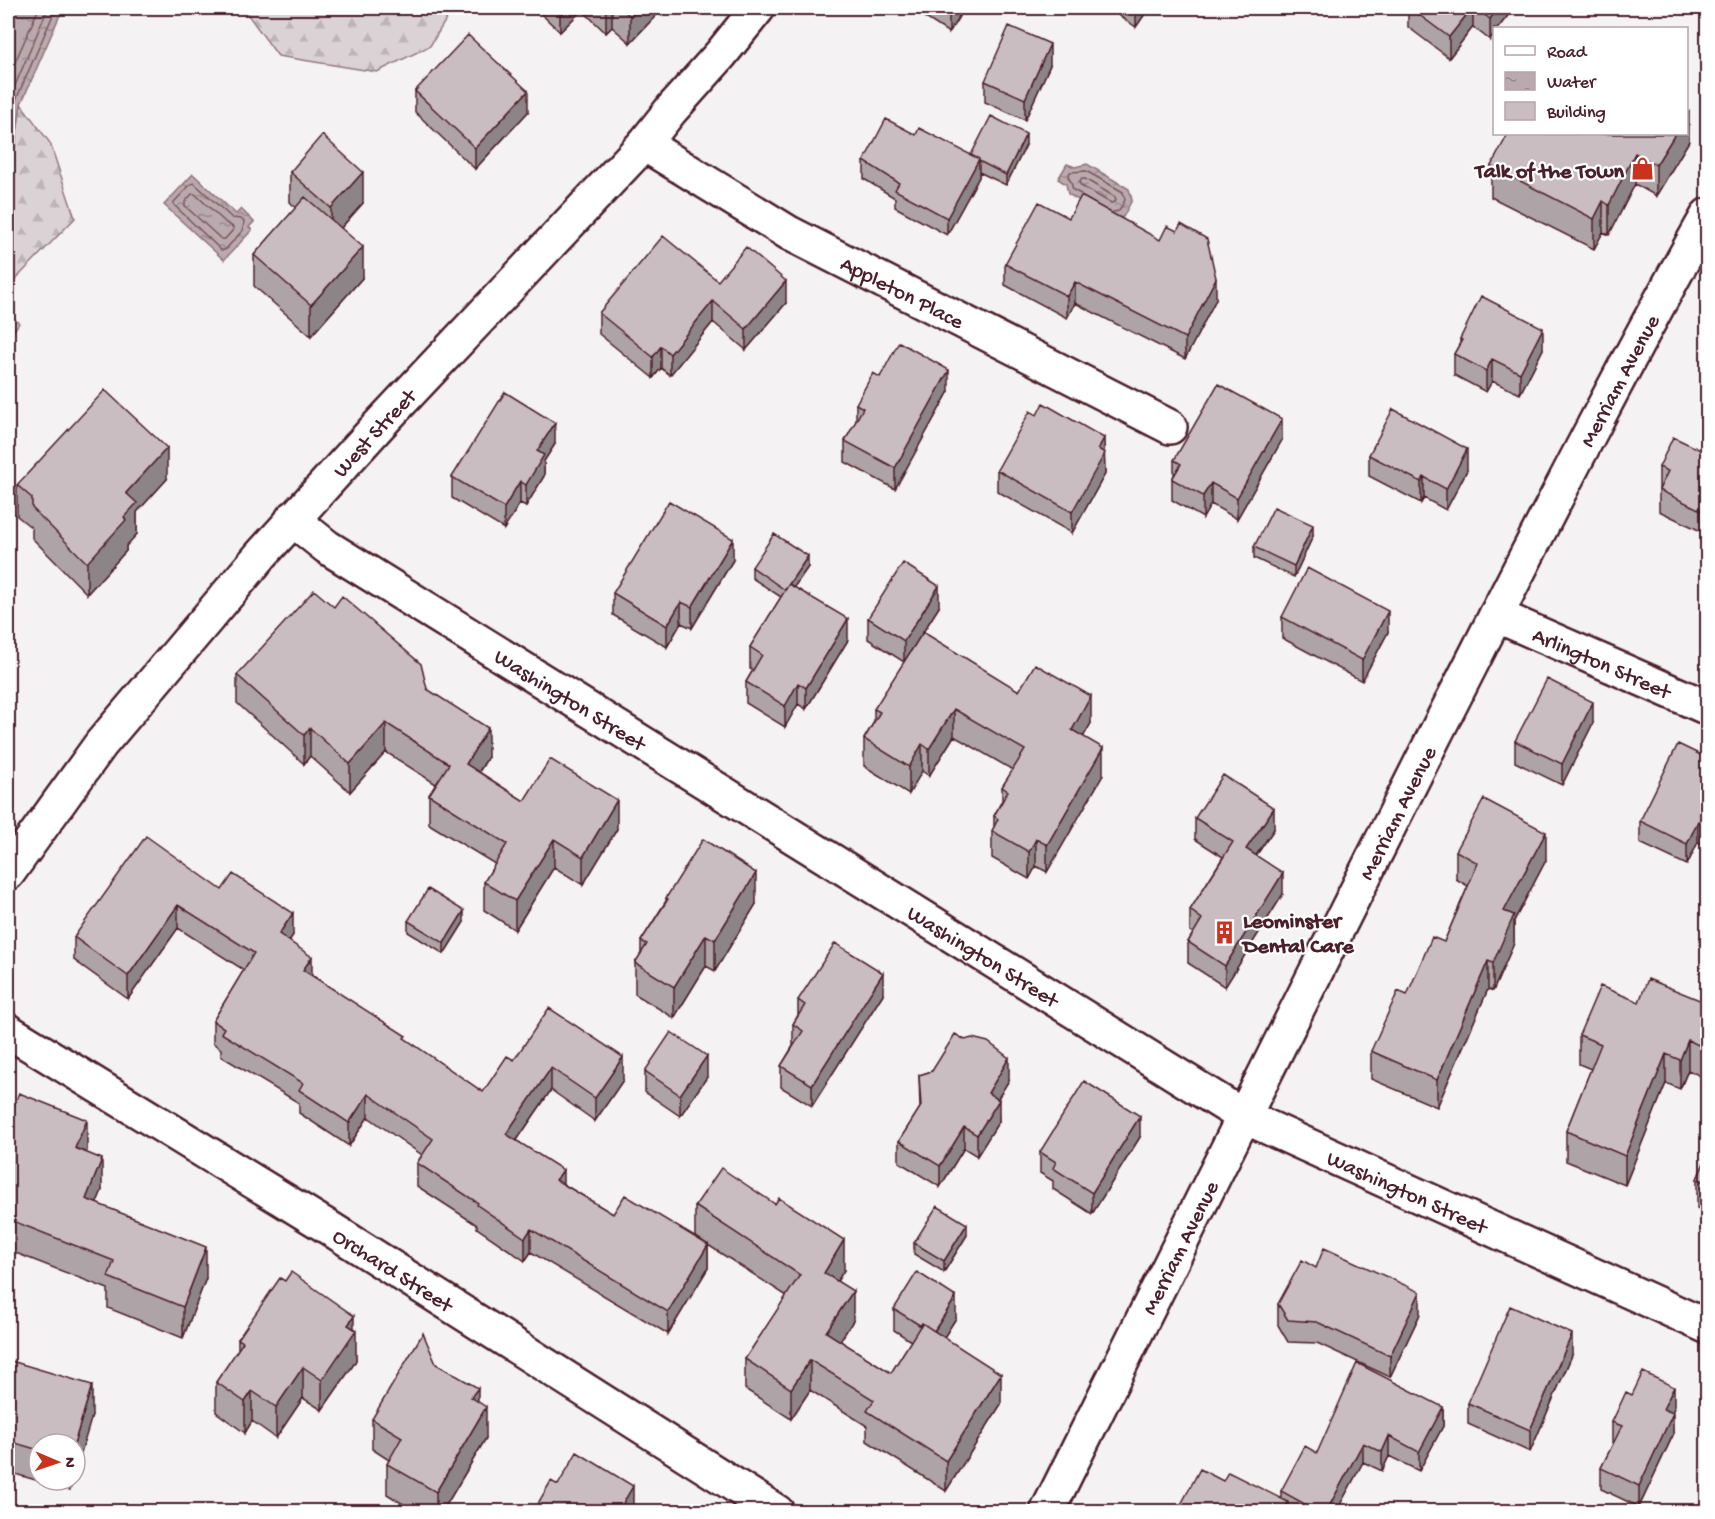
<svg xmlns="http://www.w3.org/2000/svg" width="1715" height="1519" font-family="'Gochi Hand',sans-serif">
  <style>
    .forest { fill: url(#forest-firs); stroke: #927880; stroke-width: 1.5 }
    .water { fill: url(#water-ripples); stroke: #8d727a; stroke-width: 1.5 }
    .lines { fill: none; stroke-linecap: round; stroke-linejoin: round }
    .shore { stroke: #77565f; stroke-width: 1.5 }
    .street-casing { stroke: #4a1f2b; stroke-width: 38 }
    .secondary-casing { stroke: #4a1f2b; stroke-width: 38 }
    .street { stroke: #fff; stroke-width: 33 }
    .secondary { stroke: #fff; stroke-width: 33 }
    .wall { fill: #aea3a6; stroke: #4a1f2b; stroke-width: 1.5 }
    .shaded-wall { fill: #8d8487; stroke: #4a1f2b; stroke-width: 1.5 }
    .building { fill: #cabdc1; stroke: #4a1f2b; stroke-width: 1.5 }
    .labels { text-anchor: middle; stroke-width: 4.5; stroke-linejoin: round; paint-order: stroke }
    .poi-label { font-size: 22px; font-weight: bold; fill: #4a1f2b; stroke: #fff; text-anchor: end }
    .street-label { font-size: 22px; fill: #4a1f2b; stroke: #fff }
  </style>
  <defs>
    <pattern id="forest-firs" width="22" height="20" patternUnits="userSpaceOnUse" patternTransform="scale(1.5)"><rect width="22" height="20" fill="#dbd2d5"/><path d="M5 1l3.5 6h-7zM16 11l3.5 6h-7z" fill="#bdb4b7"/></pattern>
    <pattern id="water-ripples" width="26" height="14" patternUnits="userSpaceOnUse" patternTransform="scale(1.5)"><rect width="26" height="14" fill="#baa9ae"/><path d="M2 4q2-2 4 0t4 0M15 11q2-2 4 0t4 0" fill="none" stroke="#99898e"/></pattern>
  </defs>
  <rect width="100%" height="100%" fill="#f4f2f2"/>
  <filter id="ink" filterUnits="userSpaceOnUse"><feTurbulence type="fractalNoise" baseFrequency=".0167" numOctaves="2"/><feDisplacementMap in="SourceGraphic" scale="12" xChannelSelector="R" yChannelSelector="G"/><feConvolveMatrix kernelMatrix="1 2 1 2 8 2 1 2 1" color-interpolation-filters="sRGB"/></filter>
  <g filter="url(#ink)">
    <path class="forest" d="M243 8H453L430 46 377 72 278 56Z
      M21 104 50 143 75 218 8 287V195Z
      M8 313 19 323 8 339Z"/>
    <path class="water" d="M8 8H63L21 104 8 195Z
      M1067 164 1075 167 1087 164 1129 189 1132 200 1123 217 1111 219 1068 194 1066 184 1058 179Z
      M193 174 236 214 241 209 254 222 249 227 252 230 224 260 164 205Z"/>
    <g class="lines">
      <path class="shore" d="M8 78 39 8
        M8 102 48 8
        M8 154 15 102 56 8
        M1082 179H1085L1115 197 1116 199 1115 202 1111 203 1081 186 1079 182Z
        M194 183 232 218 241 219 244 221 243 230 225 250H221L174 205V202L191 184Z
        M192 194H195L226 223 233 227V230L225 239H221L185 206V202Z
        M1081 194 1073 190 1071 182 1068 177 1070 172 1086 171 1123 192 1125 200 1119 211 1113 212"/>
      <defs>
        <g id="street">
          <path id="s1" d="M644 144 789 233 1170 427"/>
          <path id="s2" d="M1496 615 1708 708"/>
        </g>
        <g id="secondary">
          <path id="s3" d="M292 519 327 547 1243 1116 1708 1327"/>
          <path id="s4" d="M8 873 101 744 261 555 379 425 644 144 671 110 721 54 758 8"/>
          <path id="s5" d="M8 1031 331 1229 777 1512"/>
          <path id="s6" d="M1047 1512C1176 1252 1305 992 1436 733 1525 559 1612 385 1708 215"/>
        </g>
      </defs>
      <use href="#street" class="street-casing"/>
      <use href="#secondary" class="secondary-casing"/>
      <use href="#street" class="street"/>
      <use href="#secondary" class="secondary"/>
    </g>
    <path class="wall" d="M535 8H663L630 43 612 27 606 33 582 10 560 32Z
      M910 8H964L949 33Z
      M1108 8H1149L1136 27Z
      M1408 8H1514L1498 28H1494L1490 40 1473 27 1449 58 1408 27Z
      M1050 65 1025 120 985 102V81Z
      M415 91 528 112 475 169 415 112Z
      M916 135 971 155 1026 145 1006 185 979 172V177L947 235 895 207V198L864 179V161Z
      M1689 141 1656 196 1635 184 1609 235 1603 232 1594 249 1491 197V166Z
      M290 172 363 203 341 228 363 277 311 336 254 286V255L296 208 290 202Z
      M1005 264 1216 299 1185 359 1075 303 1067 318 1005 285Z
      M718 281 786 303 746 350 713 322 670 375 661 368 653 378 599 334V313Z
      M1460 339 1543 349 1520 394 1492 381 1486 392 1454 375V354L1460 343Z
      M880 377 949 391 895 489 845 462V441L856 421V404Z
      M1282 440 1237 519 1211 504 1203 518 1172 500V479L1174 475V460Z
      M555 444 544 461V476L526 506 520 503 504 529 452 498V477Z
      M1104 453 1105 474 1072 533 997 491V470Z
      M1707 453V534L1659 511V467Z
      M1369 455 1467 470 1446 510 1424 498 1421 503 1369 476Z
      M167 479 137 512V534L126 546V551L87 594 32 538V528L17 516V485Z
      M1313 536 1294 577 1254 558V547Z
      M733 560 692 628 681 623 667 647 613 615V593Z
      M752 567H808L794 587 848 640 806 709 798 704 785 727 746 703V682L753 670 750 669V647L781 597 752 578Z
      M939 607 904 662 868 639V618Z
      M1282 617 1388 632 1362 681 1282 638Z
      M237 675 427 689 488 757 479 772 524 801 617 829 583 885 554 867 515 930 484 910V882L495 864 429 824V795L436 784 386 752 350 792 310 756 304 764 237 703Z
      M1019 691 1091 723 1083 737 1103 775 1047 872 1036 866 1029 879 992 858V831L994 827V816L1002 800V787L1013 770 954 736 929 776 922 771 909 794 864 766V739L874 722V709Z
      M1593 723 1562 785 1515 762V741Z
      M1707 758V846L1698 842 1687 865 1640 843V821Z
      M1195 818 1274 829 1256 856 1283 894 1225 987 1188 963V942L1193 933 1190 931V910L1223 857 1195 839Z
      M1456 851 1546 860 1514 921V943L1493 991 1488 989 1437 1107 1371 1079V1051L1407 995 1444 942 1468 886 1456 879Z
      M222 890 293 935 289 941 312 975 483 1092 514 1060 623 1080 595 1121 551 1090 517 1140 563 1184 613 1214 707 1244 695 1236V1206L844 1270 837 1281 853 1321 840 1341 891 1373 911 1341 894 1330V1309L956 1318 944 1337 1001 1404 946 1491 867 1441V1426L810 1390 791 1419 745 1389V1359L787 1296 708 1245V1268L668 1334 531 1252 525 1261 477 1228V1225L417 1186V1163L422 1155 368 1117 349 1146 299 1113V1103L221 1056V1049L213 1043V1021L244 970 178 928 128 999 74 960V937Z
      M666 898 756 904 715 971 706 966 674 1018 635 994V963L641 954V941L666 901Z
      M408 921 464 922 444 954 408 932Z
      M883 994 812 1106 781 1087V1066L793 1046V1024L798 1015V1000Z
      M1639 1002 1707 1003V1079L1688 1070 1680 1089 1666 1083 1625 1185 1566 1161V1131L1591 1069 1579 1064V1035Z
      M645 1071 707 1077 680 1116 645 1092Z
      M932 1071 1009 1080 997 1099 999 1121 977 1156 964 1148 940 1187 899 1162V1141L920 1108 919 1075Z
      M8 1115 87 1150 86 1153 102 1190 96 1204 206 1278 183 1338 108 1308V1289L8 1250Z
      M1140 1137 1092 1214 1053 1189V1181L1040 1173V1152Z
      M1707 1156V1212L1697 1208V1179Z
      M967 1235 944 1272 914 1254V1243Z
      M1316 1268 1420 1314 1390 1377 1317 1343 1288 1342 1278 1325V1304Z
      M354 1329 356 1361 322 1410 303 1398 276 1438 252 1421 245 1433 216 1412V1382L238 1350V1339Z
      M1572 1355 1530 1452 1468 1424V1403Z
      M8 1360 92 1416 75 1444H39V1480H73L70 1490 8 1472Z
      M436 1364 478 1402 486 1438 442 1512H416L387 1494V1464L389 1460 372 1449V1419Z
      M1632 1395 1674 1408 1672 1413 1673 1435 1639 1507 1601 1489V1468L1613 1444 1612 1443V1422Z
      M1443 1407V1426L1419 1471 1389 1456 1382 1471 1363 1462 1336 1512H1177L1223 1481 1281 1499V1491L1317 1453Z"/>
    <path class="shaded-wall" d="M560 8H582V10L560 32Z
      M606 8H612V27L606 33Z
      M638 8H663L630 43V16Z
      M952 8H964L949 33V12Z
      M1136 8H1149L1136 27Z
      M1472 8H1473V27L1449 58V37Z
      M1498 8H1514L1498 28H1494V33L1490 40V19Z
      M1050 44V65L1025 120V99Z
      M528 91V112L475 169V148Z
      M1689 111V141L1656 196V165L1675 134H1686V115Z
      M1026 134V145L1006 185V175Z
      M1635 153V184L1609 235V205Z
      M979 159V177L947 235V218Z
      M363 172V203L331 239V208Z
      M1603 201V232L1594 249V219Z
      M363 247V277L311 336V305Z
      M1216 278V299L1185 359V338Z
      M786 281V303L746 350V329Z
      M1075 282V303L1067 318V296Z
      M713 301V322L670 375V354Z
      M1543 328V349L1520 394V373Z
      M661 346V368L653 378V357Z
      M1492 359V381L1486 392V371Z
      M949 370V391L895 489V468Z
      M1282 419V440L1237 519V498Z
      M555 423V444L544 461V476L526 506V485L537 451Z
      M1104 438 1105 474 1072 533V512L1098 449Z
      M167 448V479L137 512V534L126 546V551L87 594V563L126 493Z
      M1467 449V470L1446 510V489Z
      M1424 477V498L1421 503V482Z
      M520 481V503L504 529V508Z
      M1211 483V504L1203 518V496Z
      M1313 525V536L1294 577V566Z
      M733 539V560L692 628V607Z
      M808 556V567L785 600V590Z
      M939 586V607L904 662V641Z
      M681 602V623L667 647V626Z
      M1388 611V632L1362 681V660Z
      M848 619V640L806 709V688Z
      M798 683V704L785 727V706Z
      M1091 696V723L1072 757V730Z
      M1593 702V723L1562 785V764Z
      M954 709V736L929 776V749Z
      M386 723V752L350 792V764Z
      M310 728V756L304 764V735Z
      M488 728V757L466 792V764Z
      M922 744V771L909 794V767Z
      M1103 748V775L1047 872V845Z
      M617 800V829L583 885V857Z
      M1274 808V829L1246 870V849Z
      M1698 821V842L1687 865V844Z
      M1546 832V860L1514 921V943L1493 991V963L1504 911Z
      M554 839V867L515 930V901Z
      M1036 839V866L1029 879V852Z
      M756 873V904L715 971V940Z
      M1283 873V894L1225 987V966Z
      M178 905V928L128 999V976Z
      M464 911V922L444 954V943Z
      M293 913V935L279 957V934Z
      M706 935V966L674 1018V987Z
      M312 957V980L303 970Z
      M1488 961V989L1437 1107V1080Z
      M883 973V994L812 1106V1085Z
      M1688 1040V1070L1680 1089V1060Z
      M1666 1054V1083L1625 1185V1156Z
      M707 1056V1077L680 1116V1095Z
      M623 1057V1080L595 1121V1098Z
      M1009 1058V1080L988 1115V1093Z
      M551 1068V1090L506 1156V1134Z
      M368 1094V1117L349 1146V1123Z
      M999 1100V1121L977 1156V1135Z
      M1140 1116V1137L1092 1214V1193Z
      M87 1120V1150L75 1179V1148Z
      M964 1127V1148L940 1187V1166Z
      M102 1159V1190L86 1230V1199Z
      M563 1170V1193L556 1180Z
      M967 1224V1235L944 1272V1261Z
      M531 1229V1252L525 1261V1238Z
      M844 1240V1270L824 1303V1273Z
      M708 1245V1268L668 1334V1312Z
      M206 1247V1278L183 1338V1307Z
      M853 1291V1321L826 1362V1332Z
      M1420 1292V1314L1390 1377V1356Z
      M956 1297V1318L933 1355V1333Z
      M354 1316V1332L356 1330V1361L322 1410V1380L348 1325Z
      M1572 1334V1355L1530 1452V1430Z
      M810 1360V1390L791 1419V1389Z
      M303 1367V1398L276 1438V1407Z
      M1001 1374V1404L946 1491V1461Z
      M92 1385V1416L75 1473 74 1444Z
      M1674 1387V1408L1663 1430V1409Z
      M478 1388V1419L471 1397Z
      M252 1391V1421L245 1433V1402Z
      M486 1407V1438L442 1512H436V1492Z
      M1443 1407V1426L1419 1471V1452Z
      M1673 1413V1435L1639 1507V1486Z
      M1389 1436V1456L1382 1471V1452Z
      M1363 1443V1462L1336 1512H1326Z
      M70 1480H73L70 1490Z
      M633 1486V1512H618Z
      M1288 1502V1512H1283Z"/>
    <path class="building" d="M621 8H638L630 16Z
      M942 8H952L949 12Z
      M1410 8H1472L1449 37Z
      M1475 8H1498L1490 19Z
      M1009 26 1050 44 1025 99 985 81Z
      M468 35 528 91 475 148 415 91Z
      M991 116 1026 134 1006 175 979 161V159L971 155Z
      M886 119 916 135 919 128 979 159 947 218 895 190 899 183 864 161Z
      M1508 134H1675L1656 165 1635 153 1609 205 1603 201 1594 219 1491 166Z
      M322 135 363 172 331 208 290 172Z
      M1081 196 1160 240 1167 226 1177 231 1181 224 1207 239 1216 278 1185 338 1075 282 1067 296 1005 264 1039 202 1069 218Z
      M305 197 363 247 311 305 254 255Z
      M663 236 718 281 746 247 786 281 746 329 713 301 670 354 661 346 653 357 599 313Z
      M1481 296 1543 328 1520 373 1492 359 1486 371 1454 354 1462 340 1460 339Z
      M899 342 949 370 895 468 845 441 863 408 856 404 873 373 880 377Z
      M1218 384 1282 419 1237 498 1211 483 1203 496 1172 479 1181 464 1174 460Z
      M105 390 167 448 126 493 137 503 124 517 126 520 87 563 32 508V498L17 485Z
      M505 392 555 423 537 451 544 455 526 485 520 481 504 508 452 477Z
      M1043 403 1104 438 1098 449 1105 453 1072 512 997 470 1030 411 1037 415Z
      M1393 409 1467 449 1446 489 1424 477 1421 482 1369 455Z
      M1673 437 1707 453V513L1659 490 1668 471 1659 467Z
      M669 501 733 539 692 607 681 602 667 626 613 593Z
      M1274 507 1313 525 1294 566 1254 547Z
      M774 534 808 556 785 590 752 567Z
      M903 563 939 586 904 641 868 618Z
      M1307 568 1388 611 1362 660 1282 617Z
      M789 584 848 619 806 688 798 683 785 706 746 682 762 655 750 647Z
      M314 590 334 607 342 596 421 664 427 689 488 728 466 764 524 801 550 759 617 800 583 857 554 839 515 901 484 882 507 844 429 795 449 764 386 723 350 764 310 728 304 735 237 675Z
      M923 632 1019 691 1035 664 1091 696 1072 730 1103 748 1047 845 1036 839 1029 852 992 831 998 819 994 816 1008 791 1002 787 1025 750 954 709 929 749 922 744 909 767 864 739 880 712 874 709Z
      M1547 679 1593 702 1562 764 1515 741Z
      M1678 744 1707 758V825L1698 821 1687 844 1640 821Z
      M1223 775 1274 808 1246 849 1283 873 1225 966 1188 942 1202 919 1190 910 1233 842 1195 818Z
      M1484 799 1546 832 1504 911 1514 915 1493 963 1488 961 1437 1080 1371 1051 1398 991 1407 995 1432 937 1444 942 1478 863 1456 851Z
      M146 836 222 890 233 874 293 913 279 934 312 957 303 970 406 1036 404 1038 483 1092 507 1056 514 1060 549 1008 623 1057 595 1098 551 1068 506 1134 563 1170 556 1180 613 1214 625 1195 708 1245 668 1312 531 1229 525 1238 477 1205 478 1203 417 1163 433 1139 368 1094 349 1123 299 1090 303 1083 221 1033 224 1028 213 1021 254 953 178 905 128 976 74 937Z
      M703 839 756 873 715 940 706 935 674 987 635 963 647 944 641 941 668 899 666 898Z
      M428 889 464 911 444 943 408 921Z
      M835 943 883 973 812 1085 781 1066 803 1031 793 1024 805 1005 798 1000Z
      M1648 979 1707 1003V1049L1688 1040 1680 1060 1666 1054 1625 1156 1566 1131 1601 1044 1579 1035 1600 986 1639 1002Z
      M671 1032 707 1056 680 1095 645 1071Z
      M955 1034 965 1040 972 1038 988 1042 1009 1058 988 1093 999 1100 977 1135 964 1127 940 1166 899 1141 921 1106 919 1075 932 1071Z
      M1084 1081 1140 1116 1092 1193 1053 1168 1056 1162 1040 1152Z
      M19 1093 87 1120 75 1148 102 1159 86 1199 206 1247 183 1307 108 1277 114 1261 8 1219V1115H10Z
      M1707 1156V1183L1697 1179Z
      M721 1168 775 1204 779 1198 844 1240 824 1273 853 1291 826 1332 891 1373 922 1323 1001 1374 946 1461 867 1411 874 1400 810 1360 791 1389 745 1359 800 1275 695 1206Z
      M937 1206 967 1224 944 1261 914 1243Z
      M1324 1248 1420 1292 1390 1356 1317 1322 1288 1320 1278 1304 1302 1260 1316 1268Z
      M291 1272 354 1316 348 1325 356 1330 322 1380 303 1367 276 1407 252 1391 245 1402 216 1382 243 1342 238 1339 280 1278 285 1281Z
      M917 1272 956 1297 934 1331 922 1323 921 1326 894 1309Z
      M1510 1306 1572 1334 1530 1430 1468 1403Z
      M423 1333 436 1364 478 1388 471 1397 486 1407 436 1492 387 1464 402 1437 372 1419Z
      M8 1360 92 1385 74 1444H39V1450L8 1441Z
      M1357 1363 1443 1407 1419 1452 1389 1436 1382 1452 1363 1443 1326 1512H1319L1281 1491 1305 1446 1317 1453Z
      M1643 1372 1674 1387 1663 1409 1673 1413 1639 1486 1601 1468 1622 1426 1612 1422 1626 1392 1632 1395Z
      M577 1452 633 1486 618 1512H533L551 1481 558 1485Z
      M1200 1469 1223 1481 1228 1472 1288 1502 1283 1512H1177Z
      M1434 1508 1444 1512H1433Z"/>
  </g>
  <defs>
    <symbol id="shop-bare" viewBox="-9 -9 18 18"><path d="M-5-2.5h2.3a2.7 3.5 0 0 1 5.4 0H5L5.5 6h-11ZM-1.5-2.5h3a1.5 2.3 0 0 0-3 0Z" fill="#c8321e" stroke="#fff" stroke-width="2.5" paint-order="stroke"/></symbol>
    <symbol id="building-bare" viewBox="-9 -9 18 18"><path d="M-4-6H4V6H1V3H-1V6H-4ZM-2.5-4.3h1.7v1.8h-1.7ZM.8-4.3h1.7v1.8H.8ZM-2.5-1h1.7V.8h-1.7ZM.8-1h1.7V.8H.8Z" fill="#c8321e" stroke="#fff" stroke-width="2.5" paint-order="stroke"/></symbol>
  </defs>
  <g fill-rule="evenodd">
    <use href="#shop-bare" x="1626" y="152" width="33" height="33"/>
    <use href="#building-bare" x="1208" y="916" width="33" height="33"/>
  </g>
  <g class="labels">
    <g class="poi-label">
      <text x="1624" y="177">Talk of the Town</text>
      <text x="1243" y="927" text-anchor="start">Leominster<tspan x="1243" dy="25">Dental Care</tspan></text>
    </g>
    <g class="street-label">
      <text dy="8" stroke="none"><textPath href="#s1" startOffset="298">Appleton Place</textPath></text>
      <text dy="8" stroke="none"><textPath href="#s6" startOffset="1268">Merriam Avenue</textPath></text>
      <text dy="8" stroke="none"><textPath href="#s4" startOffset="573">West Street</textPath></text>
      <text dy="8" stroke="none"><textPath href="#s2" startOffset="116">Arlington Street</textPath></text>
      <text dy="8" stroke="none"><textPath href="#s3" startOffset="332">Washington Street</textPath></text>
      <text dy="8" stroke="none"><textPath href="#s6" startOffset="782">Merriam Avenue</textPath></text>
      <text dy="8" stroke="none"><textPath href="#s3" startOffset="818">Washington Street</textPath></text>
      <text dy="8" stroke="none"><textPath href="#s3" startOffset="1304">Washington Street</textPath></text>
      <text dy="8" stroke="none"><textPath href="#s6" startOffset="296">Merriam Avenue</textPath></text>
      <text dy="8" stroke="none"><textPath href="#s5" startOffset="453">Orchard Street</textPath></text>
    </g>
  </g>
  <rect width="1715" height="1519" fill="none" stroke="#fff" stroke-width="30"/>
  <rect x="15" y="15" width="1685" height="1489" fill="none" stroke="#4a1f2b" stroke-width="2" filter="url(#ink)"/>
  <rect x="1493" y="27" width="195" height="108" fill="#ffffff" stroke="#b7a5aa" stroke-width="1.5"/>
  <rect x="1505" y="46" width="30" height="9" fill="#ffffff" stroke="#b7a5aa" stroke-width="1.5"/>
  <text x="1547" y="57" font-size="18" fill="#4a1f2b">Road</text>
  <rect x="1505" y="72" width="30" height="18" fill="url(#water-ripples)" stroke="#b7a5aa" stroke-width="1.5"/>
  <text x="1547" y="87" font-size="18" fill="#4a1f2b">Water</text>
  <rect x="1505" y="102" width="30" height="18" fill="#cabdc1" stroke="#b7a5aa" stroke-width="1.5"/>
  <text x="1547" y="117" font-size="18" fill="#4a1f2b">Building</text>
  <g transform="translate(57 1462) rotate(92)"><circle r="28" fill="#ffffff" stroke="#b7a5aa" stroke-width="1.5"/>
  <path d="M0-4.5L10 22L0 15L-10 22Z" fill="#c8321e"/>
  <text y="-9" font-size="16" font-weight="bold" text-anchor="middle" fill="#4a1f2b">N</text>
  </g>
</svg>
